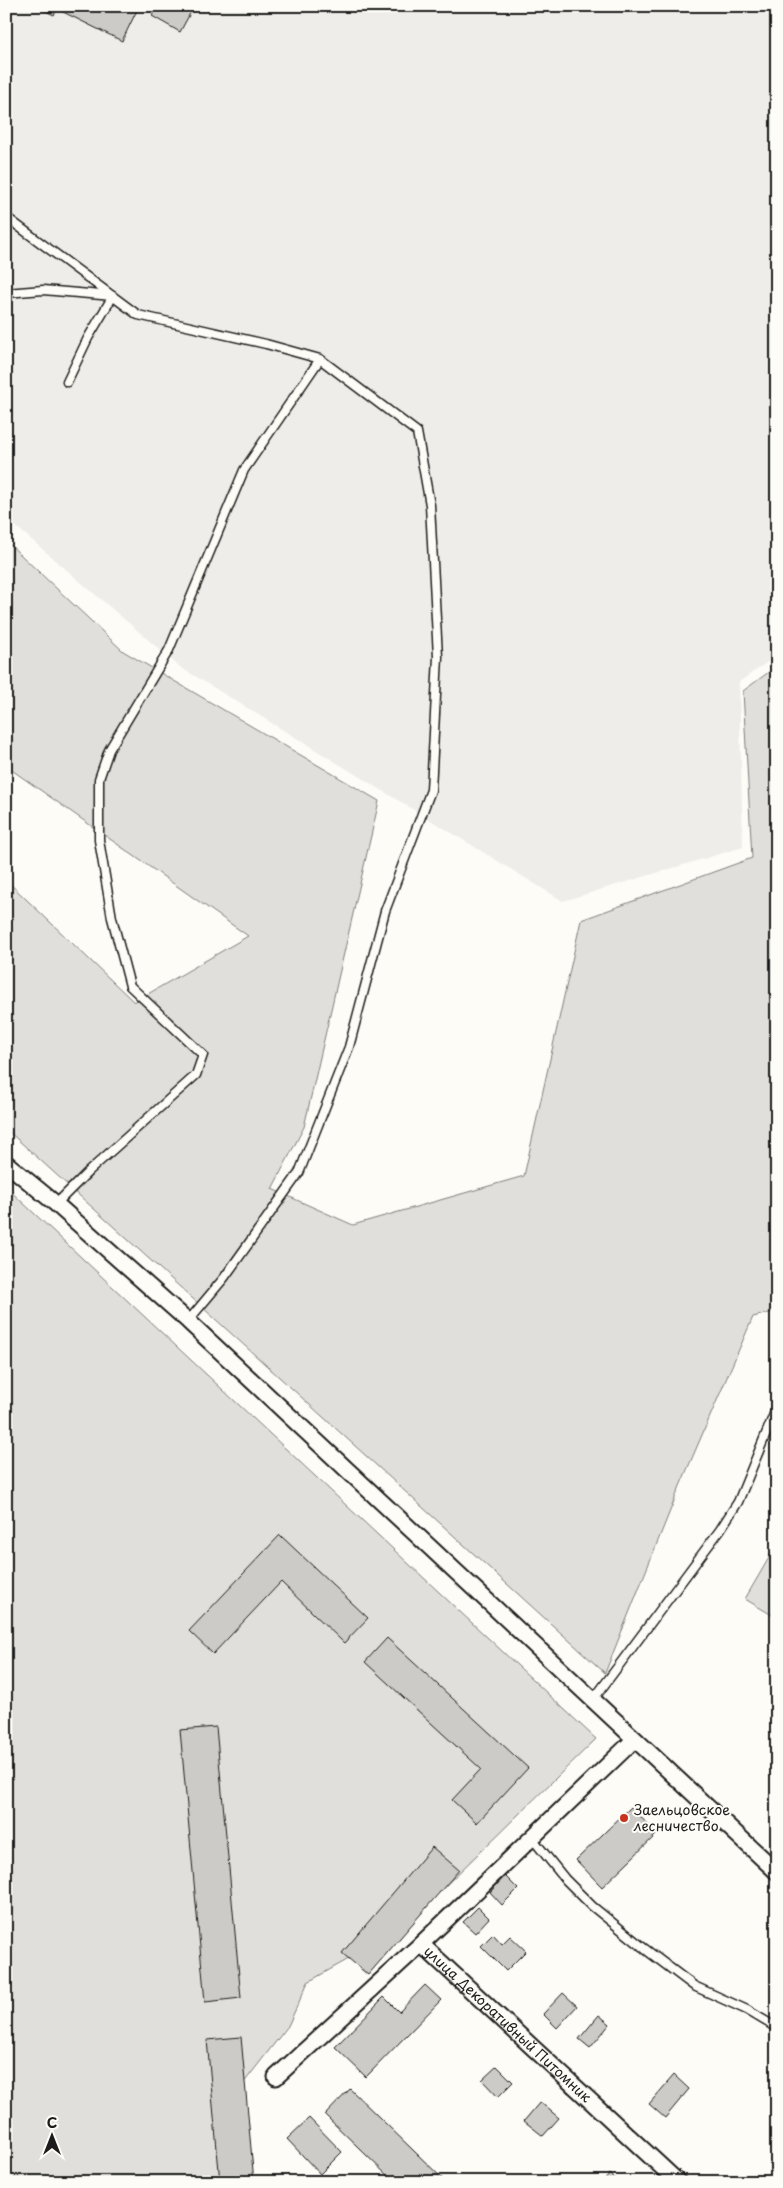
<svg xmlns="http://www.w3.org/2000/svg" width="783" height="2188" font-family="'Playpen Sans',sans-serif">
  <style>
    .built { fill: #eeede9 }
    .green { fill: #e0dfdb; stroke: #7e7e7c }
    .building { fill: #cccbc8; stroke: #1c1c1c }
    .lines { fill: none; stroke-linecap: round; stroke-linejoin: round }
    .service-casing { stroke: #1c1c1c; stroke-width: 11 }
    .minor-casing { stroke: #1c1c1c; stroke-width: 19 }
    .service { stroke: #fdfcf7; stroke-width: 8 }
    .minor { stroke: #fdfcf7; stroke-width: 15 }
    .poi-dot { fill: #c8321e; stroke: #fdfcf7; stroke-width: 2 }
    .labels { text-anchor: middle; stroke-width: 4; stroke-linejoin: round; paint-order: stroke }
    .poi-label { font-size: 14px; fill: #1c1c1c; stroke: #fdfcf7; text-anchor: start }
    .street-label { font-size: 14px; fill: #1c1c1c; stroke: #fdfcf7 }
  </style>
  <rect width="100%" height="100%" fill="#fdfcf7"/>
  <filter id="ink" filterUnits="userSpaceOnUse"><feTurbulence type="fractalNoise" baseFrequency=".02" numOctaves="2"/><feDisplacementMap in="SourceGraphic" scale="10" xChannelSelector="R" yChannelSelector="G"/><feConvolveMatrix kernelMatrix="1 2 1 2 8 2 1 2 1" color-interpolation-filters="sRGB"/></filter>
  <g filter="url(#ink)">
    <path class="built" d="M6 6H777V655L739 682 743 847 563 901 180 667 6 518Z"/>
    <path class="green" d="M6 541 123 651 379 801 304 1127 272 1189 353 1225 524 1176 581 920 752 858 743 691 777 666V1311L753 1317 680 1486 605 1673 6 1129V880L134 1002 248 936 6 766Z
      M6 1187 596 1739 400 1930 308 1982 288 2026 225 2107 232 2182H6Z
      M777 1544V1618L745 1599Z"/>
    <path class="building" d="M35 6H139L122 41 57 9 54 15Z
      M157 6H194L180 32 152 16Z
      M280 1535 368 1618 344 1643 281 1582 213 1654 189 1631Z
      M387 1638 528 1768 477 1823 452 1800 481 1769 365 1662Z
      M216 1727 241 1998 205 2002 180 1730Z
      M631 1807 657 1834 602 1887 576 1860Z
      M432 1847 459 1870 368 1975 342 1953Z
      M505 1876 518 1889 502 1905 490 1892Z
      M478 1907 489 1918 475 1933 463 1922Z
      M493 1934 502 1944 510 1936 526 1951 506 1971 481 1946Z
      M425 1985 441 2000 366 2077 335 2047 384 1997 399 2012Z
      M563 1993 577 2006 557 2028 543 2014Z
      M599 2015 610 2024 590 2048 579 2039Z
      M241 2037 254 2182H220L207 2040Z
      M497 2066 513 2082 498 2097 482 2080Z
      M674 2075 689 2089 665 2118 649 2104Z
      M350 2089 446 2182H394L325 2115Z
      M540 2102 559 2118 543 2136 524 2121Z
      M309 2118 342 2152 320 2174 287 2139Z
      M610 2174 618 2182H603Z"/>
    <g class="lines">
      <defs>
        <path id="service" d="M6 217 138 315 266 344 320 359 417 432 430 505 438 657 431 790 385 911 349 1047 299 1173 224 1278 188 1321
          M6 293 43 290 113 296 88 338 67 382
          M56 1204 89 1171 196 1075 203 1055 130 986 112 918 99 840V779L109 750 169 650 244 470 320 359
          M593 1700 720 1530 738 1502 777 1407
          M532 1838 565 1879 592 1906 645 1949 694 1986 747 2010 777 2028"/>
        <g id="minor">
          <path d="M6 1163 56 1204 188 1321 777 1872"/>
          <path id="s1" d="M421 1944 678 2182"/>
          <path d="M276 2077 421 1944 634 1740"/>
        </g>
      </defs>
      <use href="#service" class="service-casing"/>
      <use href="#minor" class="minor-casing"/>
      <use href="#service" class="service"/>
      <use href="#minor" class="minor"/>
    </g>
  </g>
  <circle class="poi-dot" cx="624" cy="1818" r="5"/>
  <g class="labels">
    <g class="poi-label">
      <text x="634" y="1815">Заельцовское<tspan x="634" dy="16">лесничество</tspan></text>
    </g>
    <g class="street-label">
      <text dy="5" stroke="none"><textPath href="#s1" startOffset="118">улица Декоративный Питомник</textPath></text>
    </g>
  </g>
  <rect width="783" height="2188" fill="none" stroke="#fdfcf7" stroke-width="25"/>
  <rect x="12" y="12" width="758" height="2163" fill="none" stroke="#1c1c1c" stroke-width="2" filter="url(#ink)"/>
  <g transform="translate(52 2136)" stroke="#fdfcf7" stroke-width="4" paint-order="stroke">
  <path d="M0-4L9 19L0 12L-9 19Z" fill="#1c1c1c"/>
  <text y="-8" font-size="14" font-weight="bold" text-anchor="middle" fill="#1c1c1c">С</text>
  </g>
</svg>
